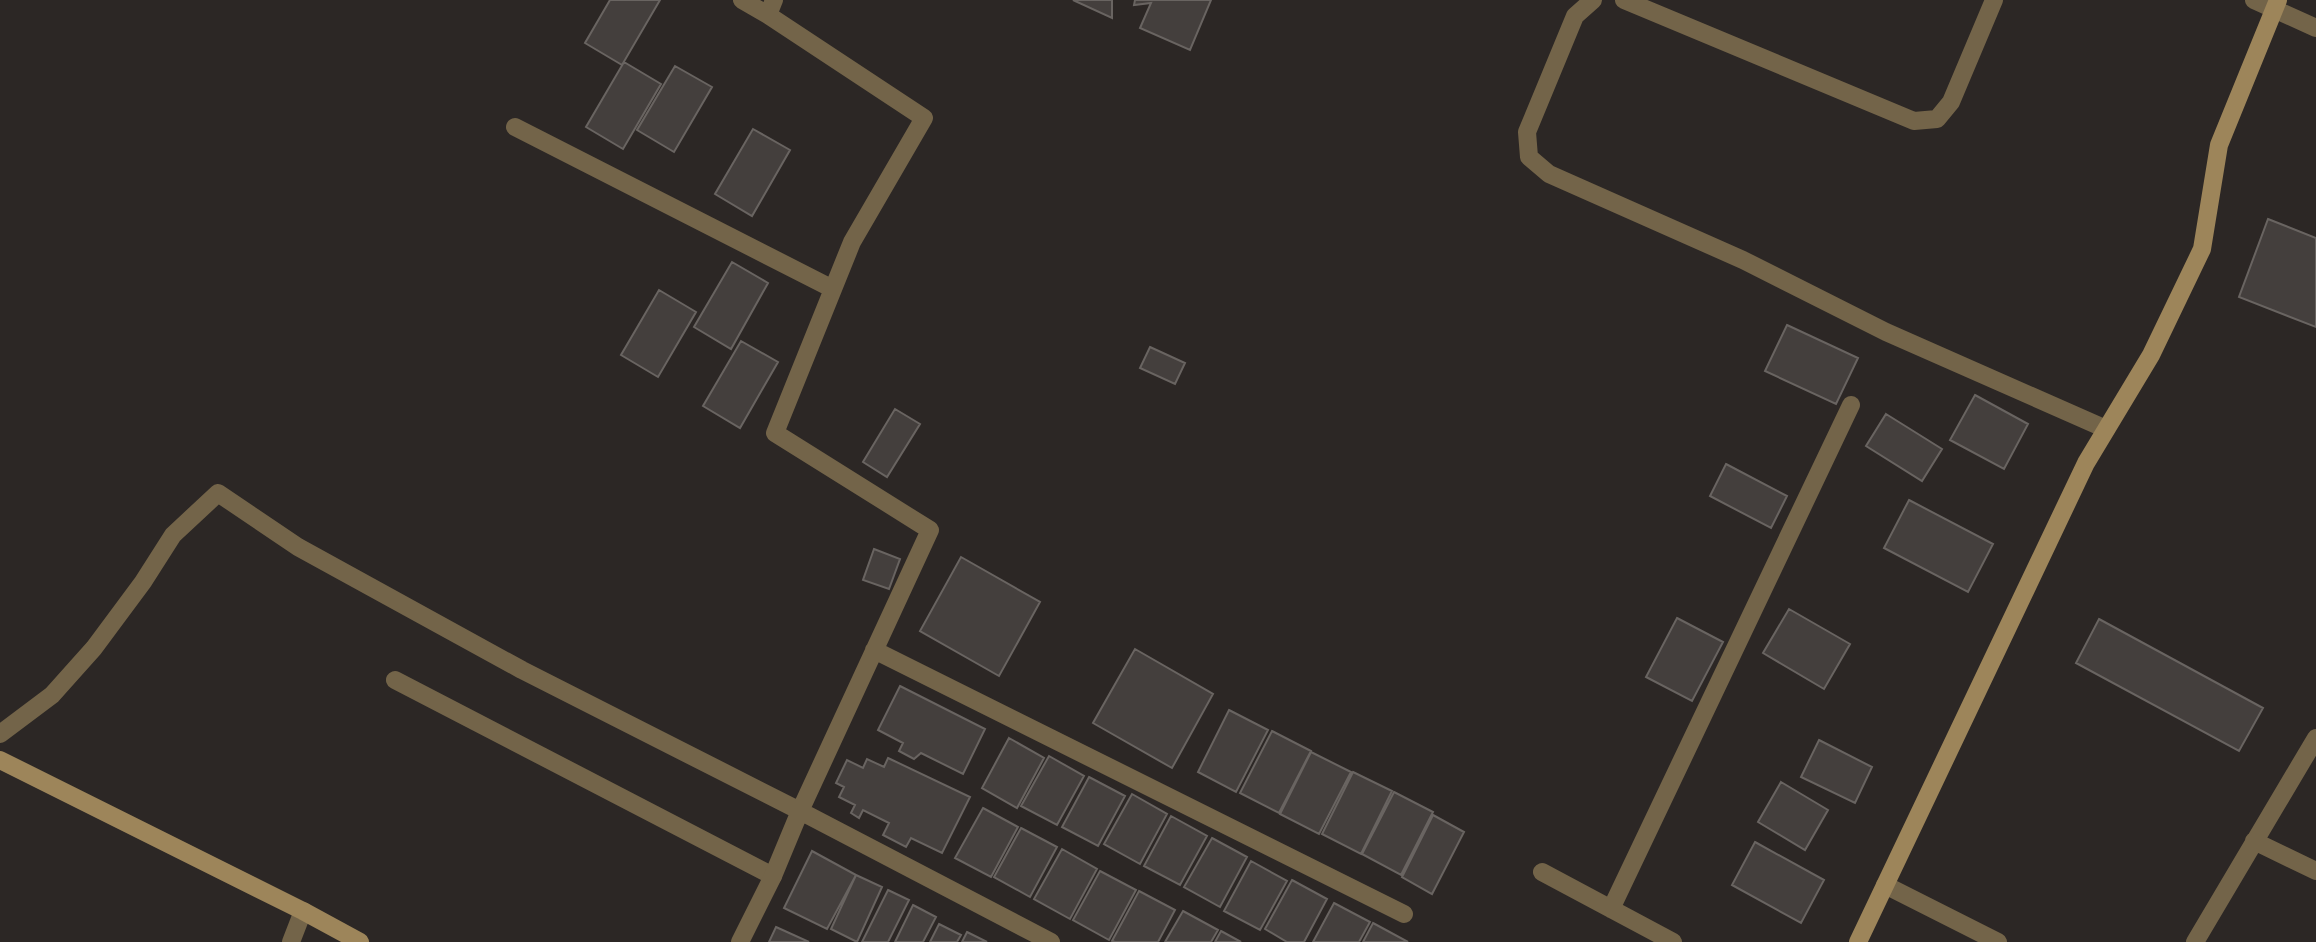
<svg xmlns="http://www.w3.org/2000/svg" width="2316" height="942" font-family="'Archivo Narrow',sans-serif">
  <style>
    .building { fill: #443f3d; stroke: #696461; stroke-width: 2 }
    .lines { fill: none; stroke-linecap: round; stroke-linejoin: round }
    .lane { stroke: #736449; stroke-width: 18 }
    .street { stroke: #736449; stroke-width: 18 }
    .secondary { stroke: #9d855a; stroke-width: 18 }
  </style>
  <rect width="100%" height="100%" fill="#2c2725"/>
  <path class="building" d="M610 0H660L622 65 585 43Z
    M1073 0H1112V18Z
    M1135 0H1211L1190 50 1140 28 1151 3 1134 5Z
    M624 62 661 84 623 149 586 127Z
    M675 66 712 87 674 152 637 130Z
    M753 129 790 150 752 216 715 194Z
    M2268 219 2316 238V327L2239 297Z
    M732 262 768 283 731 349 694 327Z
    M659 290 696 312 658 377 621 355Z
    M1787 325 1858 358 1836 404 1765 371Z
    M741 341 778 362 740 428 703 406Z
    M1150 347 1185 363 1175 384 1140 368Z
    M1975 395 2028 424 2004 469 1950 440Z
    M895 409 920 424 887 477 863 462Z
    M1886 414 1942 449 1922 481 1866 446Z
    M1726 464 1787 496 1771 528 1710 496Z
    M1909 500 1993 544 1968 592 1884 548Z
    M874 549 900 559 889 589 863 580Z
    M961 557 1040 602 999 676 920 631Z
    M1789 609 1850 644 1824 689 1763 653Z
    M1677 618 1723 642 1692 701 1646 677Z
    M2099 619 2263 708 2239 751 2076 663Z
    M1135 649 1213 694 1172 768 1093 723Z
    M900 686 985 729 963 774 921 753 914 759 899 751 903 743 878 730Z
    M1229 710 1268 730 1236 792 1198 772Z
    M1272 731 1311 751 1279 813 1240 793Z
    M1009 738 1044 758 1017 808 982 788Z
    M1819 740 1872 767 1855 803 1801 777Z
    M1311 752 1351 772 1319 834 1280 814Z
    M1049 756 1084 776 1057 825 1021 806Z
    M888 758 970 797 942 853 911 838 906 847 883 835 889 823 863 810 859 818 851 813 855 805 839 797 844 787 836 783 847 760 863 768 867 759 884 767Z
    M1353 772 1392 791 1361 854 1322 834Z
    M1089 777 1125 796 1098 846 1062 827Z
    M1781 782 1828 810 1805 850 1758 822Z
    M1394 792 1433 812 1401 875 1362 854Z
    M1132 794 1167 814 1140 864 1104 844Z
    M983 808 1018 827 991 877 955 858Z
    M1433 815 1464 832 1432 894 1402 877Z
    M1171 816 1207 836 1180 885 1144 866Z
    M1021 828 1057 847 1030 897 994 877Z
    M1212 838 1247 857 1220 907 1184 887Z
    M1755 842 1824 880 1801 923 1732 885Z
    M1062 849 1097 869 1070 919 1034 899Z
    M812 851 856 875 827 929 784 908Z
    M1251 861 1287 881 1260 930 1224 911Z
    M1100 871 1136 890 1109 940 1073 920Z
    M856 875 882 887 857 942 831 929Z
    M1292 880 1327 899 1304 942H1287L1265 929Z
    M888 890 909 900 888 942H862Z
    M1139 891 1175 910 1158 942H1115L1112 941Z
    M1334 903 1370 922 1359 942H1313Z
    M913 905 936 917 923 942H895Z
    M1183 911 1218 930 1211 942H1165Z
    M1373 923 1408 942H1363Z
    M939 924 961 935 957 942H930Z
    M776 927 809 942H769Z
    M1221 931 1241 942H1215Z
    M967 932 987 942H962Z"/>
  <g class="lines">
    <path class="lane" d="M395 680 773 876"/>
    <path class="street" d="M742 0 768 15
      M1593 0 1575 16 1527 132 1529 157 1549 174 1743 260 1886 332 2106 429
      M1624 0 1914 121 1937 119 1951 102 1994 0
      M2254 0 2316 28
      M515 127 833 289
      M874 650 1404 914
      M0 734 52 695 94 648 143 582 173 535 218 493 298 547 522 670 800 811 1051 942
      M2254 841 2316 871
      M1542 872 1673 942
      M1885 885 1998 942
      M1611 909 1851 405
      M291 942 303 911
      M740 942 773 876 800 811 930 530 775 433 852 242 924 118 768 15 774 0
      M2195 942 2316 738"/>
    <path class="secondary" d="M0 760 303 911 360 942
      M1858 942 2086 463 2151 355 2202 249 2219 145 2278 0"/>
  </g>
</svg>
